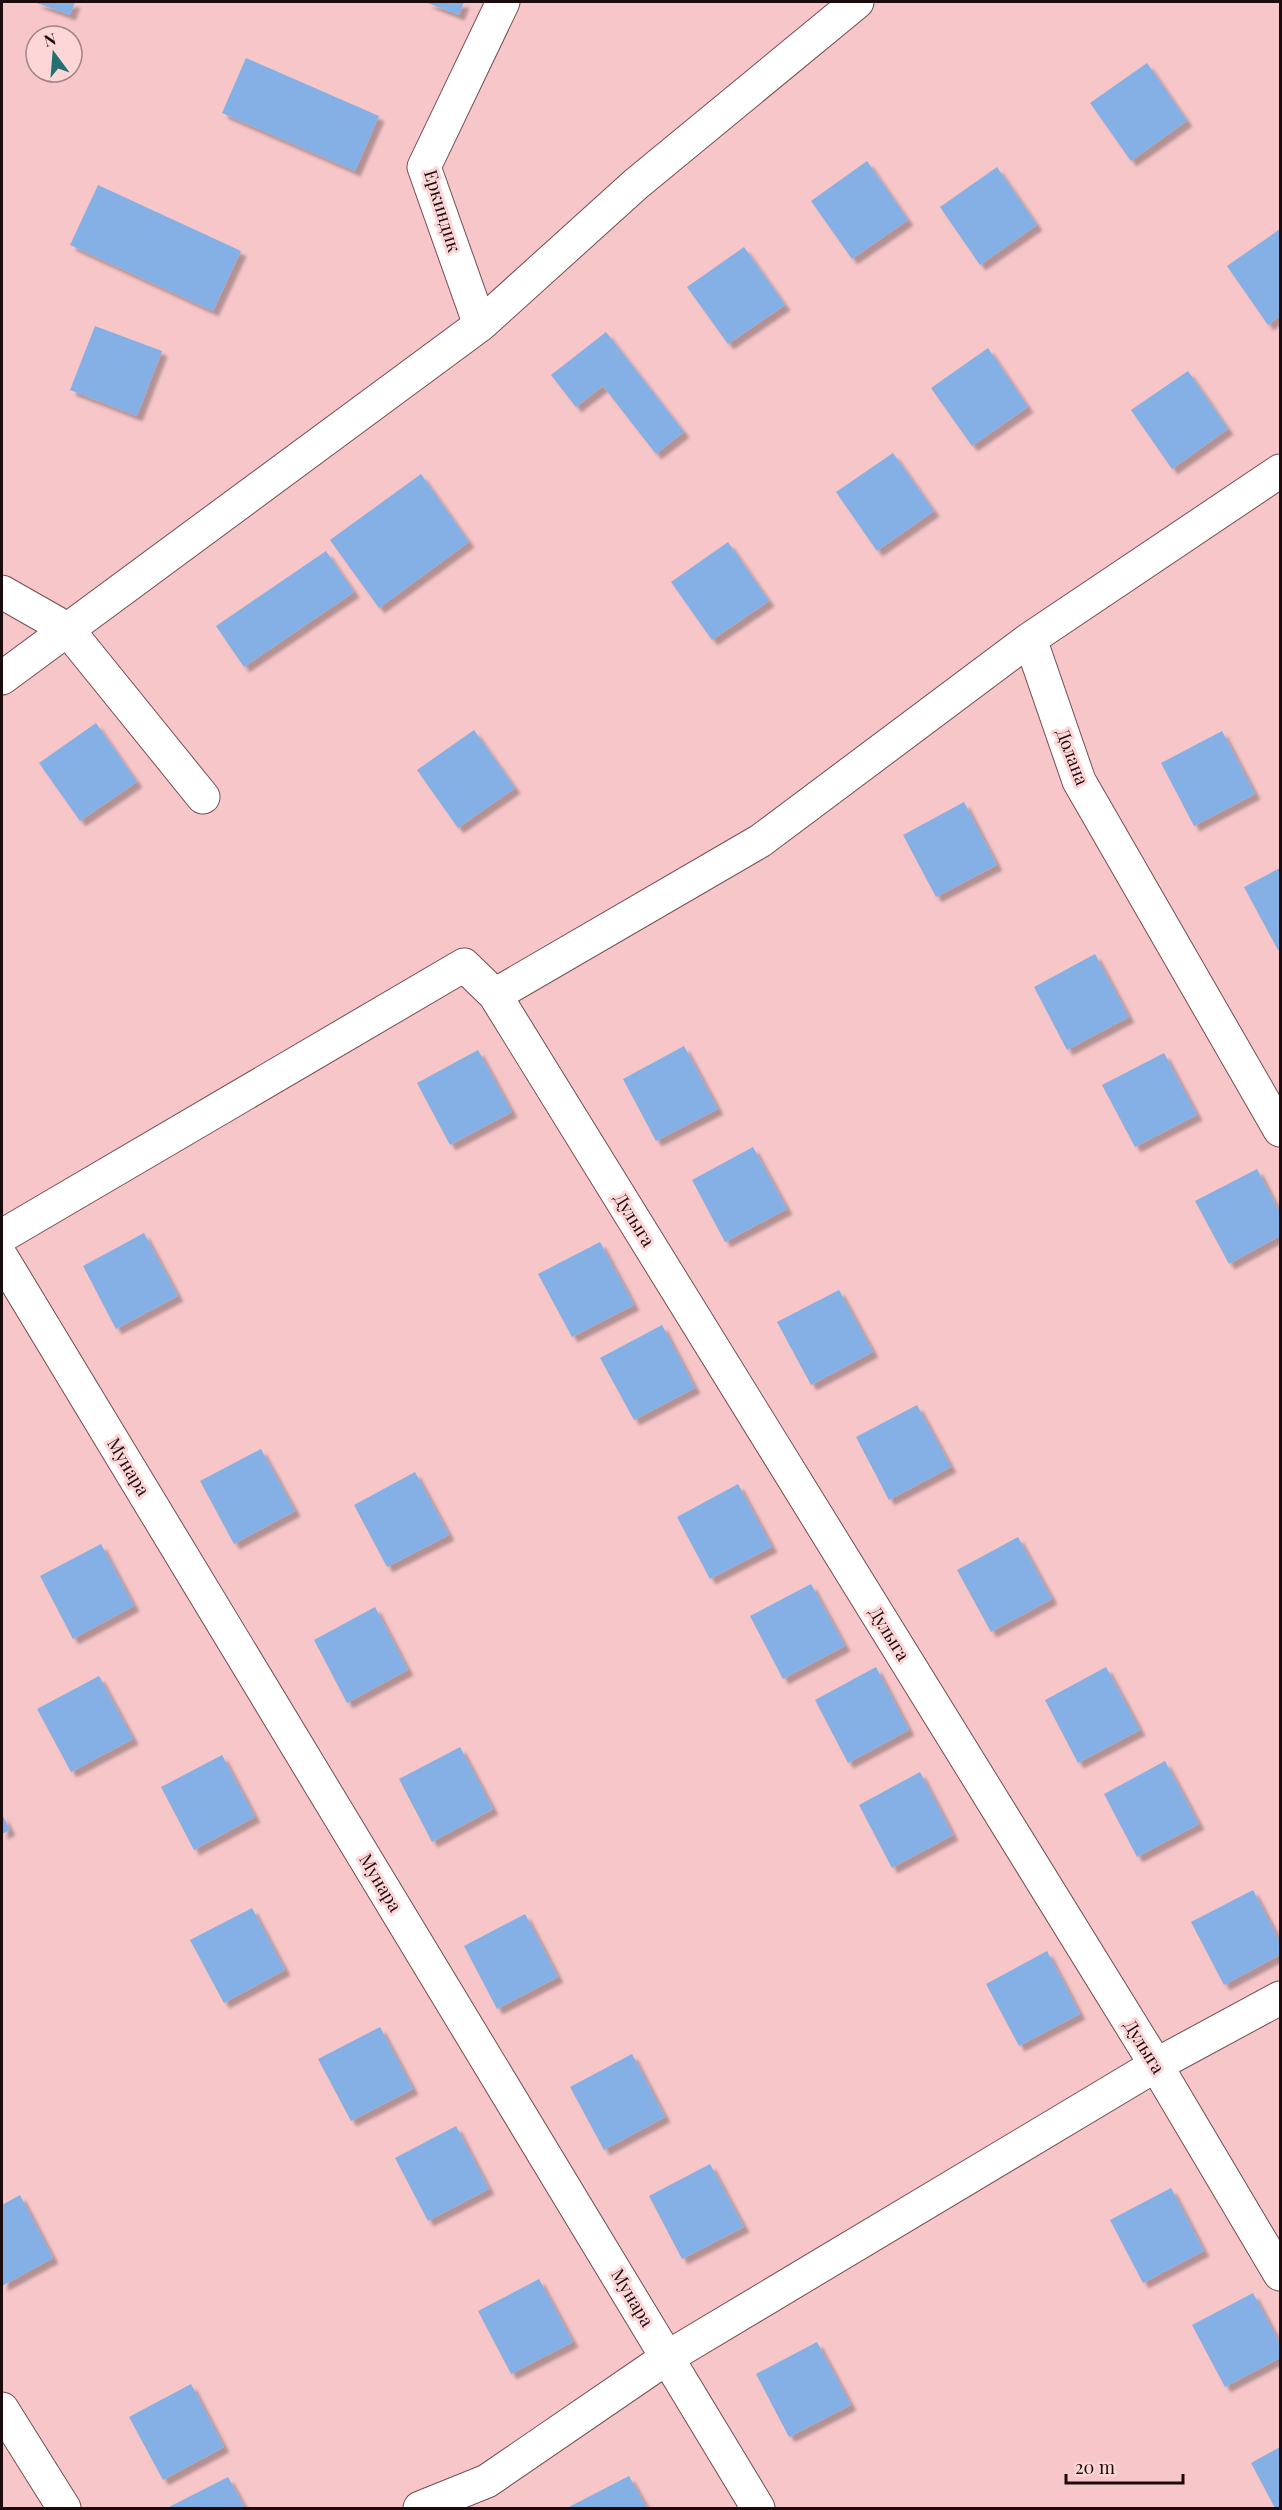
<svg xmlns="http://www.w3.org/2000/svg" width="1282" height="2510" font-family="'Playfair Display',serif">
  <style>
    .building { fill: #84b0e6; filter: url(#shadow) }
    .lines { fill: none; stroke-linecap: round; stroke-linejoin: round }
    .minor-casing { stroke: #764d51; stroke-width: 35 }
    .minor { stroke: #fff; stroke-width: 33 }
    .labels { text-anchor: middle; stroke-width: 6; stroke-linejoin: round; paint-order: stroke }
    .street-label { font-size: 18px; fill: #1b0b0d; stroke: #fdd6d8 }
  </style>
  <defs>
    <filter id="shadow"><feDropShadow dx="5.5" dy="5.5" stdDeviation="1.5" flood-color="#0004"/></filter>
  </defs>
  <rect width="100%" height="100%" fill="#f6c6c9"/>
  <path class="building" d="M34 2H75L70 15Z
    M425 2H464L459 15Z
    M246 58 379 116 355 171 222 113Z
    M1147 63 1187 121 1131 161 1090 103Z
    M867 161 908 220 852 259 811 201Z
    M997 167 1037 225 980 265 940 207Z
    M98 185 241 251 213 311 70 245Z
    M1280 229V316L1268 325 1227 266Z
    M744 247 785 305 728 344 687 287Z
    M95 326 162 351 137 416 70 390Z
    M606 332 684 432 656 454 603 386 576 407 551 375Z
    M988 348 1028 407 972 446 931 388Z
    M1188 371 1228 429 1172 469 1131 410Z
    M893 453 934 511 877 551 836 492Z
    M421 474 469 542 379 608 330 540Z
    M728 542 769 601 712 640 671 582Z
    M326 551 354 592 244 667 216 626Z
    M96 723 137 782 80 821 39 763Z
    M474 730 515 788 458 828 417 770Z
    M1222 731 1255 794 1194 826 1161 763Z
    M964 802 997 865 936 897 903 835Z
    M1280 868V949L1278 950 1244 887Z
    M1095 954 1129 1017 1067 1050 1034 987Z
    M684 1046 718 1109 656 1141 623 1079Z
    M478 1050 512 1112 450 1145 417 1083Z
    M1164 1053 1197 1115 1135 1147 1102 1085Z
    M753 1147 787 1209 725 1242 692 1180Z
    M1257 1169 1280 1213V1236L1229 1264 1195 1201Z
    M144 1233 178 1296 116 1329 83 1266Z
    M600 1242 634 1305 572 1337 538 1274Z
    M839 1290 873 1352 811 1385 777 1322Z
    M662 1325 695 1388 634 1420 600 1358Z
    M917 1405 951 1467 889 1500 856 1437Z
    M261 1449 295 1511 234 1544 200 1481Z
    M415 1472 449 1535 387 1567 354 1505Z
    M738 1484 772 1547 710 1579 677 1517Z
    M1018 1537 1052 1599 991 1632 957 1570Z
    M101 1544 134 1606 73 1639 40 1576Z
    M811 1584 845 1646 783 1679 750 1616Z
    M375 1607 408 1670 347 1703 314 1640Z
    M876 1667 909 1730 848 1763 815 1700Z
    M1106 1667 1140 1730 1078 1763 1045 1700Z
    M99 1676 133 1739 71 1772 37 1709Z
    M460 1747 493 1809 432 1842 399 1779Z
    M222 1755 255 1817 194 1850 161 1787Z
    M1165 1761 1199 1824 1137 1857 1104 1794Z
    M920 1772 953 1835 892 1868 859 1805Z
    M2 1814 10 1830 2 1834Z
    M1253 1890 1280 1942V1955L1224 1985 1191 1922Z
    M252 1908 285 1970 224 2003 190 1940Z
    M525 1914 558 1977 497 2009 464 1946Z
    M1047 1951 1080 2014 1019 2046 986 1984Z
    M380 2027 413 2089 351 2121 318 2059Z
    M632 2054 665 2117 604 2150 570 2087Z
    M456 2126 489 2189 428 2221 395 2158Z
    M710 2164 744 2227 682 2259 649 2196Z
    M1171 2188 1204 2251 1143 2283 1110 2220Z
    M20 2195 53 2258 2 2286V2205Z
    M539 2279 573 2342 511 2374 478 2311Z
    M1253 2293 1280 2344V2358L1225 2387 1192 2325Z
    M817 2342 851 2405 789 2437 756 2374Z
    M191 2384 224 2447 163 2480 129 2417Z
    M1280 2447V2508H1275L1251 2463Z
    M629 2476 647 2508H567Z
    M228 2477 245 2508H167Z"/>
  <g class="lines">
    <defs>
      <path id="minor" d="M480 325 424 167 503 2
        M1280 471 1030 639 1079 781 1280 1130
        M2 592 67 629 203 797
        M2 678 480 325 636 184 857 2
        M495 995 1156 2065 1280 2274
        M2 1236 464 965 495 995 760 841 1030 639
        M2 1258 758 2508
        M2 2409 64 2508
        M420 2508 487 2481 668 2357 1156 2065 1280 1998"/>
    </defs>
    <use href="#minor" class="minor-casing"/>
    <use href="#minor" class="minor"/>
  </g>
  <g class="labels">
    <g class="street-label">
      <text transform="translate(442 211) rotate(73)" y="6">Еркиндик</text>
      <text transform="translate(1072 757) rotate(69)" y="6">Долана</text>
      <text transform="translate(634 1220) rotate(58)" y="6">Дулыга</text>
      <text transform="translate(128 1467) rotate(59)" y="6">Мунара</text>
      <text transform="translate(889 1634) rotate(58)" y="6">Дулыга</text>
      <text transform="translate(380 1883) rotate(59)" y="6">Мунара</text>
      <text transform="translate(1144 2047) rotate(58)" y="6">Дулыга</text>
      <text transform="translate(632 2298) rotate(59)" y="6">Мунара</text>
    </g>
  </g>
  <rect width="1282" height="2510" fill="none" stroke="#1b0b0d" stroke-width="6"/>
  <g transform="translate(54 54) rotate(344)"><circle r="28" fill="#fdd6d8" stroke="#a38587" stroke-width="1.5"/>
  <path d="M0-4.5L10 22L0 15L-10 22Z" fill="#25706f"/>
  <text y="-9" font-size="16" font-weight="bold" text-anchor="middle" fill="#1b0b0d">N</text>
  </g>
  <path d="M1066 2474v9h117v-9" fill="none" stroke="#1b0b0d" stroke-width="3"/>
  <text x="1075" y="2474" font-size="18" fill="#1b0b0d" stroke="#fdd6d8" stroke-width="4.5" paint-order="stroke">20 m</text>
</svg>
